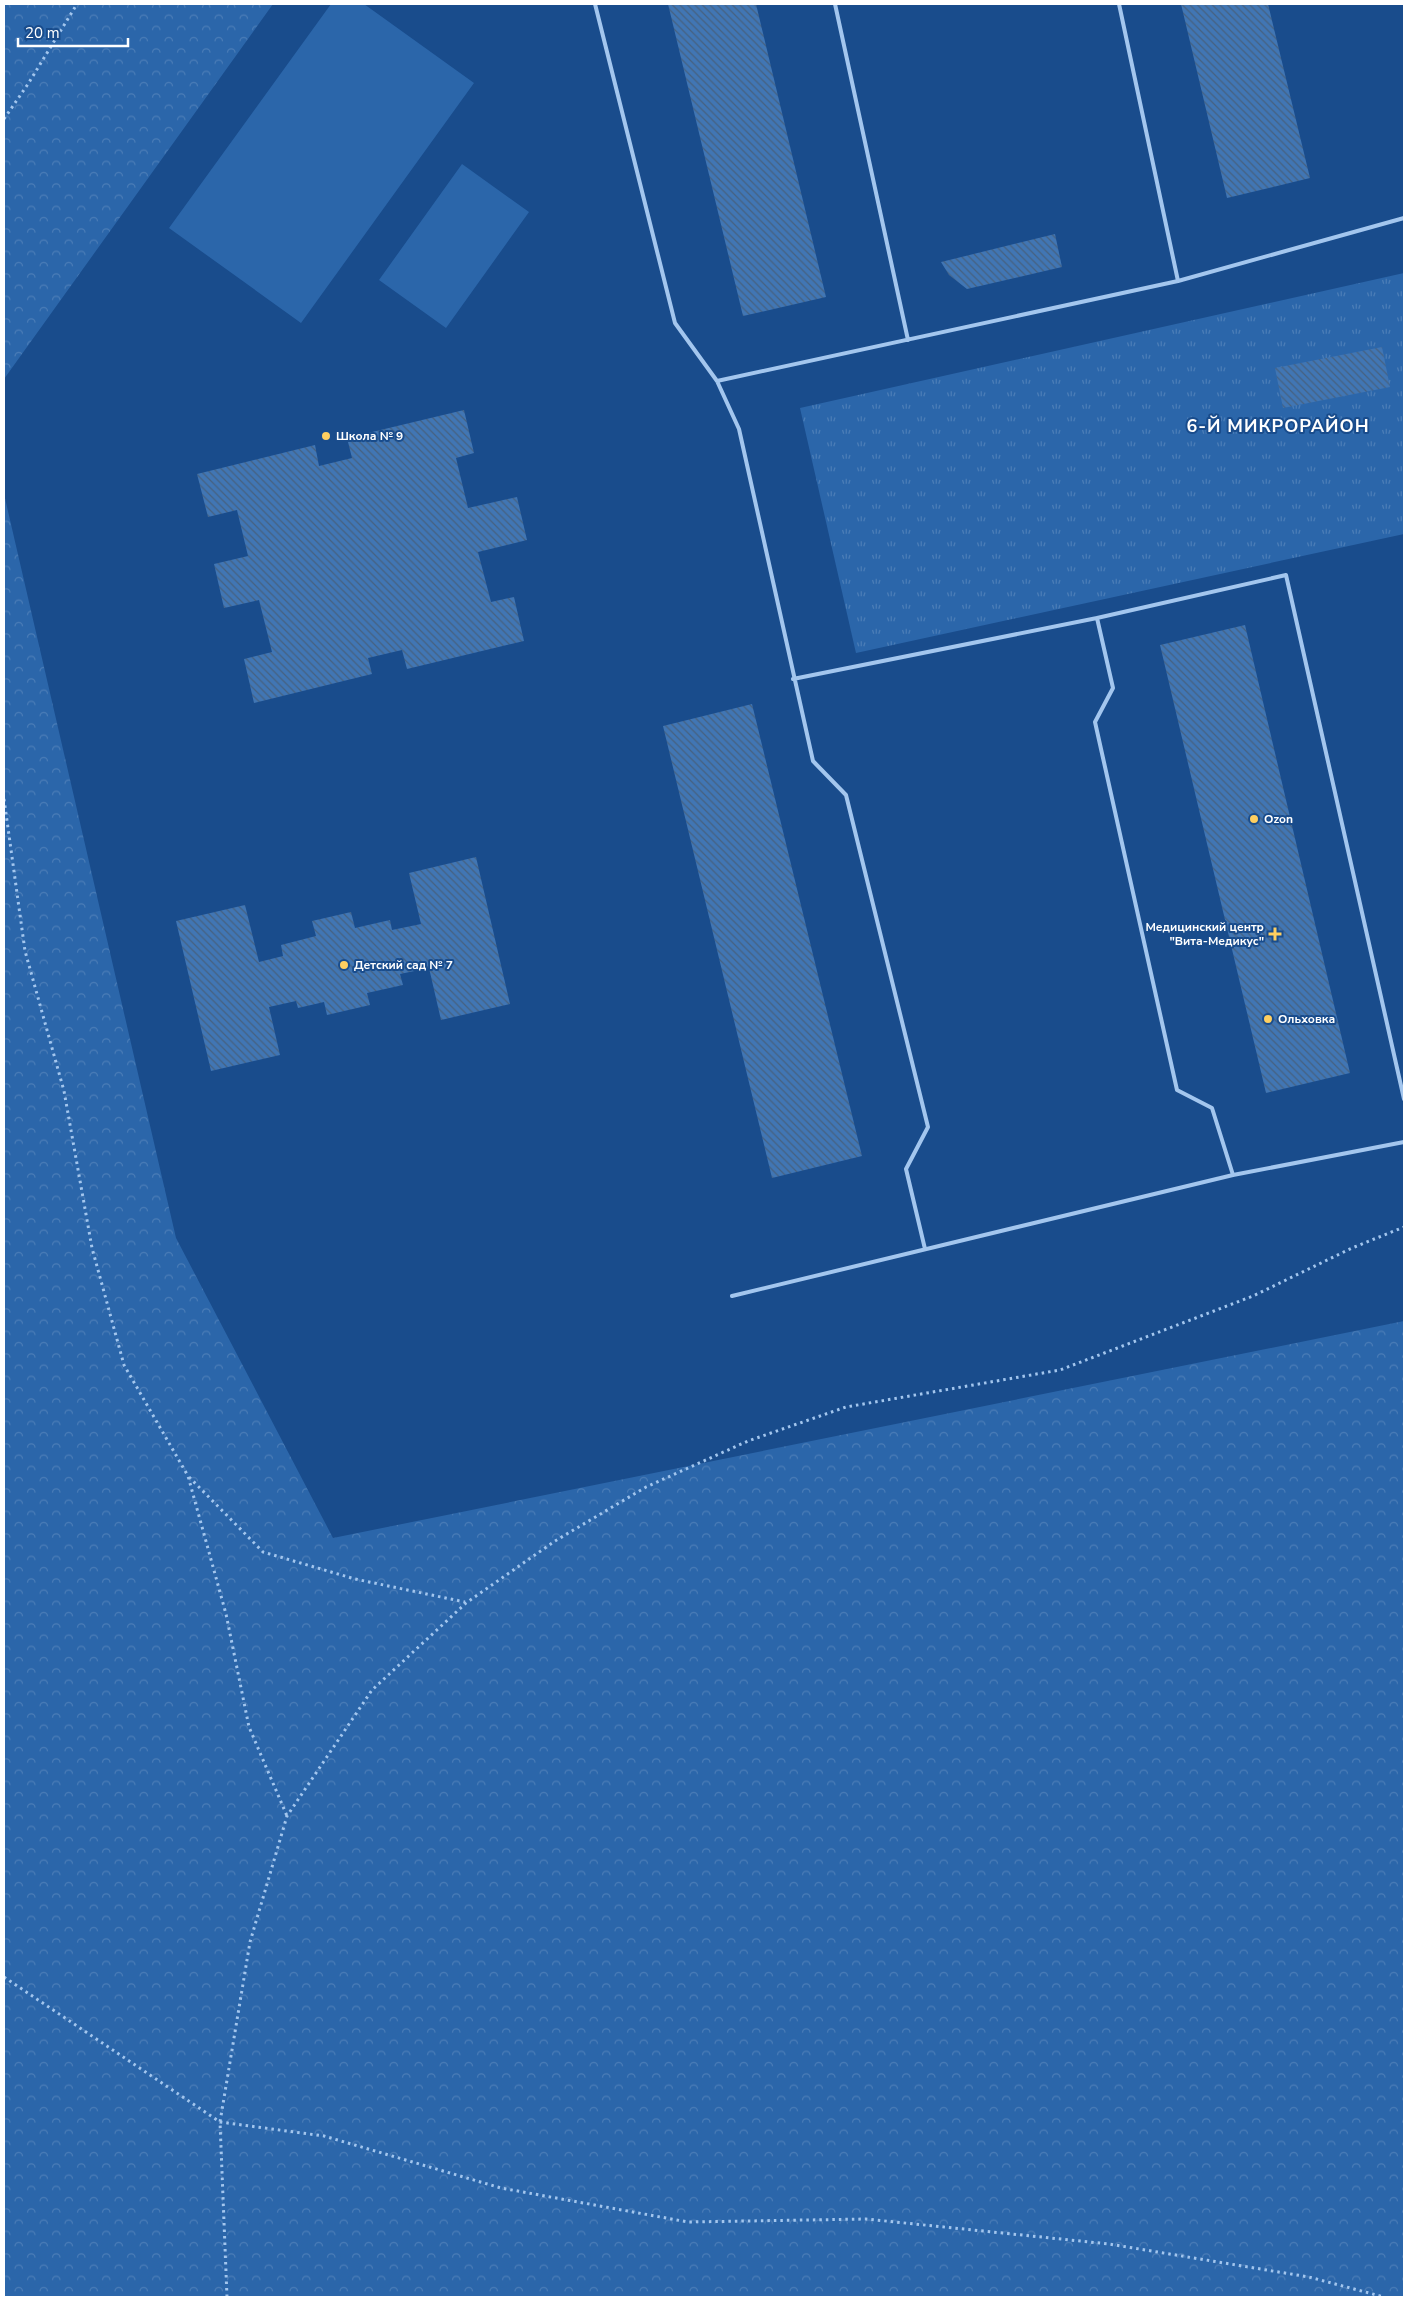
<svg xmlns="http://www.w3.org/2000/svg" width="1408" height="2301" font-family="'Nunito Sans',sans-serif">
  <style>
    .forest { fill: url(#forest-crowns) }
    .park { fill: url(#park-tufts) }
    .pitch { fill: #2b66aa }
    .building { fill: url(#building-back-hatch) }
    .lines { fill: none; stroke-linecap: round; stroke-linejoin: round }
    .path { stroke: #a3c6ee; stroke-width: 3; stroke-dasharray: 2.5 4; stroke-linecap: butt }
    .service { stroke: #a3c6ee; stroke-width: 4 }
    .poi-dot { fill: #ffcf60; stroke: #194c8c; stroke-width: 2 }
    .labels { text-anchor: middle; stroke-width: 4; stroke-linejoin: round; paint-order: stroke }
    .poi-label { font-size: 12px; font-weight: bold; fill: #fff; stroke: #194c8c; text-anchor: start }
    .district-label { font-size: 18px; font-weight: bold; letter-spacing: 1px; fill: #fff; stroke: #194c8c }
  </style>
  <defs>
    <pattern id="forest-crowns" width="20" height="18" patternUnits="userSpaceOnUse" patternTransform="scale(1.25)"><rect width="20" height="18" fill="#2b66aa"/><path d="M2 6a3 3 0 1 1 6 0M12 15a3 3 0 1 1 6 0" fill="none" stroke="#4b7db7"/></pattern>
    <pattern id="park-tufts" width="24" height="20" patternUnits="userSpaceOnUse" patternTransform="scale(1.25)"><rect width="24" height="20" fill="#2b66aa"/><path d="M3 7l-1-3M5 7V3M7 7l1-3M15 17l-1-3M17 17v-4M19 17l1-3" fill="none" stroke="#4b7db7"/></pattern>
    <pattern id="building-back-hatch" width="6" height="6" patternUnits="userSpaceOnUse" patternTransform="scale(1.25)"><rect width="6" height="6" fill="#4176b4"/><path d="M-1 5l2 2M0 0l6 6M5-1l2 2" fill="none" stroke="#466180"/></pattern>
  </defs>
  <rect width="100%" height="100%" fill="#194c8c"/>
  <path class="forest" d="M4 4H273L4 379Z
    M4 494 176 1238 333 1538 1404 1321V2297H4Z"/>
  <path class="park" d="M1404 273V534L856 653 800 408Z"/>
  <path class="pitch" d="M331 4H364L474 83 301 323 169 228Z
    M462 164 529 212 446 328 379 280Z"/>
  <path class="building" d="M668 4H756L826 297 743 316Z
    M1181 4H1268L1310 178 1227 198Z
    M1055 234 1062 267 967 289 949 275 941 262Z
    M1382 347 1390 387 1283 408 1275 368Z
    M464 410 474 453 456 458 468 508 517 497 527 540 478 552 491 602 514 597 524 641 407 669 402 650 368 658 372 674 254 703 244 659 272 652 259 600 224 608 214 564 248 556 237 510 208 517 197 474 315 445 319 466 352 458 347 438Z
    M1245 625 1350 1073 1266 1093 1160 645Z
    M752 704 862 1156 772 1178 663 726Z
    M476 857 510 1004 441 1020 429 968 400 974 403 985 367 993 370 1005 327 1015 324 1002 298 1008 296 1001 269 1007 280 1055 211 1071 176 921 245 905 259 962 283 956 281 945 316 936 312 921 351 912 355 928 390 920 392 930 421 924 409 873Z"/>
  <g class="lines">
    <path class="path" d="M4 119 28 84 77 4
      M4 799 25 951 64 1091 92 1248 124 1365 188 1476 226 1614 249 1727 287 1816
      M189 1477 263 1552 355 1579 465 1602
      M4 1977 220 2122 324 2136 501 2188 688 2222 866 2219 1109 2244 1309 2277 1384 2297
      M227 2297 220 2122 250 1942 287 1816 372 1690 466 1603 555 1541 646 1487 748 1441 846 1407 1060 1370 1253 1296 1352 1248 1404 1227"/>
    <path class="service" d="M595 4 675 323 717 381 739 429 813 761 846 795 928 1127 906 1169 925 1249
      M835 4 908 340
      M1119 4 1178 281 1404 218
      M717 381 1178 281
      M1097 618 1286 575 1404 1099
      M793 679 1097 618 1113 688 1095 722 1177 1090 1212 1108 1233 1175
      M732 1296 1233 1175 1404 1142"/>
  </g>
  <g class="poi-dot">
    <circle cx="326" cy="436" r="5"/>
    <circle cx="1254" cy="819" r="5"/>
    <path d="M1272.5 926.5h5v5h5v5h-5v5h-5v-5h-5v-5h5z"/>
    <circle cx="344" cy="965" r="5"/>
    <circle cx="1268" cy="1019" r="5"/>
  </g>
  <g class="labels">
    <g class="poi-label">
      <text x="336" y="440">Школа № 9</text>
      <text x="1264" y="823">Ozon</text>
      <text x="1264" y="931" text-anchor="end">Медицинский центр<tspan x="1264" dy="14">"Вита-Медикус"</tspan></text>
      <text x="354" y="969">Детский сад № 7</text>
      <text x="1278" y="1023">Ольховка</text>
    </g>
    <g class="district-label">
      <text x="1278" y="432">6-Й МИКРОРАЙОН</text>
    </g>
  </g>
  <rect width="1408" height="2301" fill="none" stroke="#ffffff" stroke-width="10"/>
  <path d="M18 38v8h110v-8" fill="none" stroke="#ffffff" stroke-width="2.5"/>
  <text x="25" y="38" font-size="15" fill="#ffffff" stroke="#194c8c" stroke-width="4" paint-order="stroke">20 m</text>
</svg>
